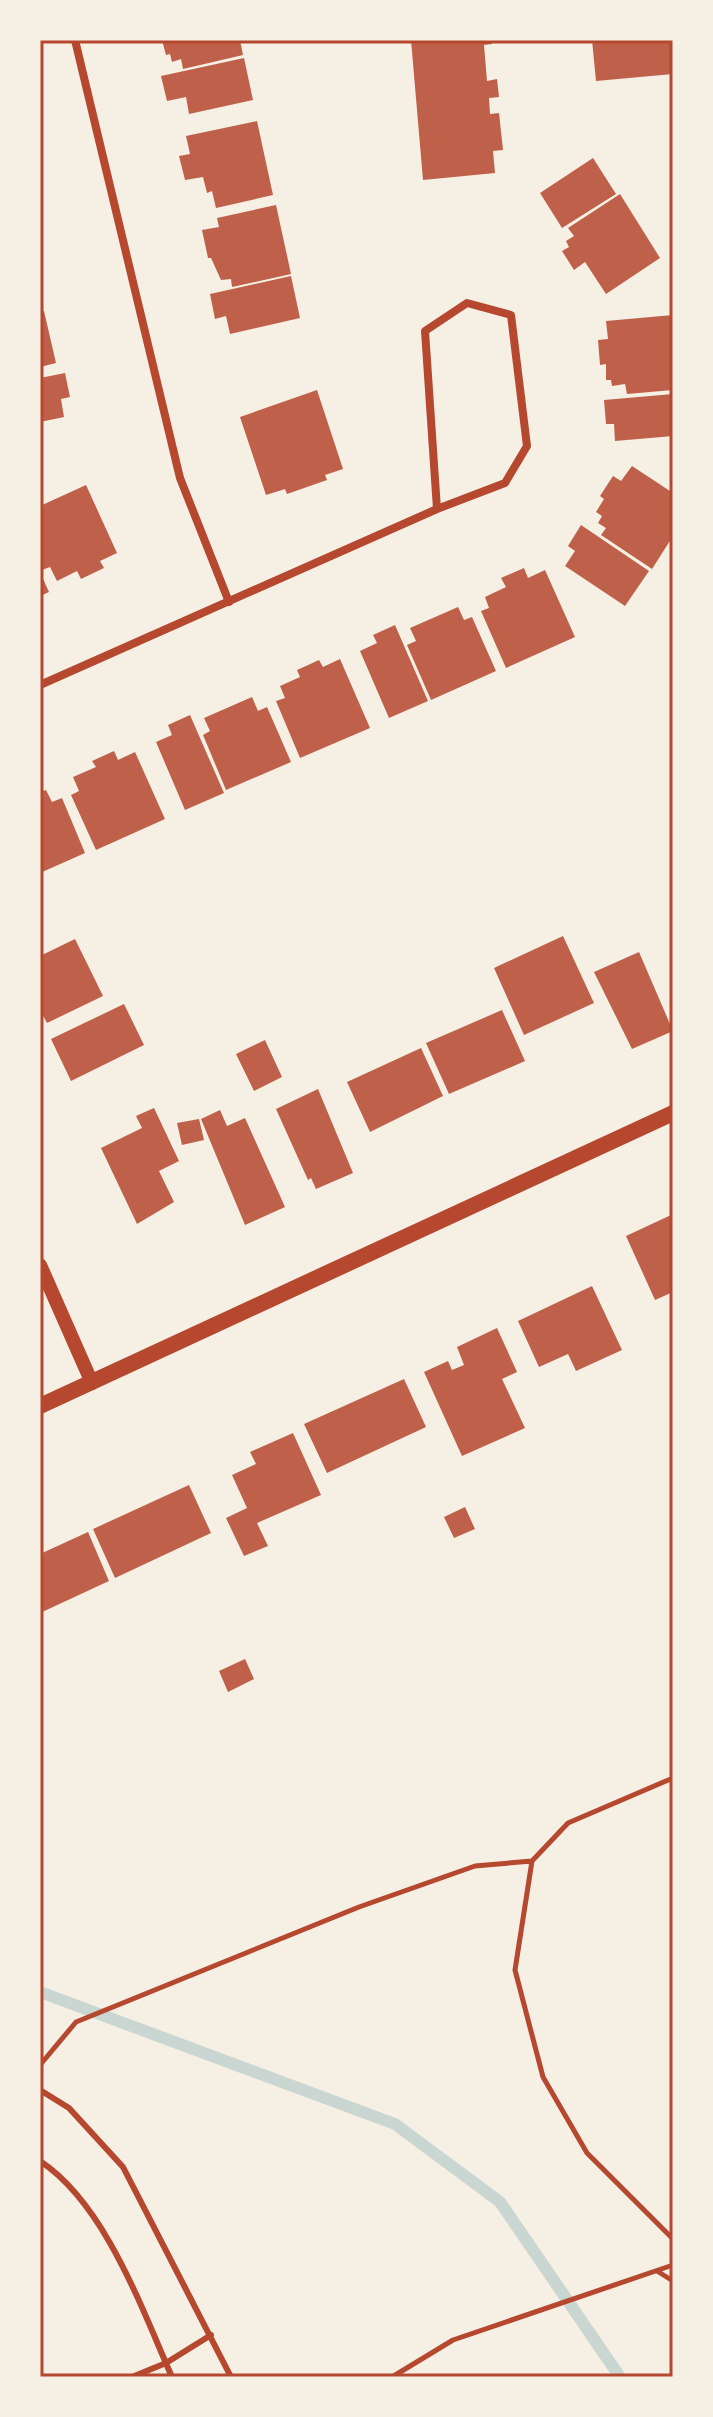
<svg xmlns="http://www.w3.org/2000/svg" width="713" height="2417" font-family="'Nunito Sans',sans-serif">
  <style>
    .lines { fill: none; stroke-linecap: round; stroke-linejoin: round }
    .stream { stroke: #c9d6d2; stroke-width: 12 }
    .building { fill: #bf614a }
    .path { stroke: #b5482f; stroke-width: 5 }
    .service { stroke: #b5482f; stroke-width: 6 }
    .minor { stroke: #b5482f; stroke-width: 8 }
    .tertiary { stroke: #b5482f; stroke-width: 14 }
    .secondary { stroke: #b5482f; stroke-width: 16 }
    .neatline { fill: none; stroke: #b5482f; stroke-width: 3 }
  </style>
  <rect width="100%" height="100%" fill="#f6efe4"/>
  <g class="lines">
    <path class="stream" d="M40 1992 395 2124 500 2202 620 2377"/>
  </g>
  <path class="building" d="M162 40H240L243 55 183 69 181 59 172 62 170 54 166 55Z
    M411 40H492V44L484 45 487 81 497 79 499 97 489 98 490 114 499 113 503 150 493 151 495 173 423 180Z
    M592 40H671L673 74 596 81Z
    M244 58 253 100 189 114 186 97 167 101 161 76Z
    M257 121 273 195 216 208 212 191 207 193 203 177 185 180 179 156 190 154 186 136Z
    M593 158 616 194 562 228 540 193Z
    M620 194 660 258 606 294 585 262 574 270 562 251 569 247 566 241 574 236 568 228Z
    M276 205 291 274 232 287 231 279 221 280 211 258H208L202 230 219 227 217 218Z
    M291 276 300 318 230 334 226 316 215 319 210 294Z
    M44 311 56 363 40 367V312Z
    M673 315V390L627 394 625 384 612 386 611 380H606V364L600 365 598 340 608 339 606 321Z
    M65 373 70 397 61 399 64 417 40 422V378Z
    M317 390 343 469 325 475 327 480 287 494 285 489 266 495 240 417Z
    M673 394V436L615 441 614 424H606L604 400Z
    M632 466 673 493V536L652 569 601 535 606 528 598 523 602 516 596 512 604 499 600 496 613 476 621 481Z
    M86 485 117 553 100 561 104 568 81 579 77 571 57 581 50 567 42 570 40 566V506Z
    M581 525 649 571 625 606 565 566 575 551 568 546Z
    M524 568 528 578 545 570 575 637 506 668 481 611 489 608 485 597 506 587 501 578Z
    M40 572 49 592 40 596Z
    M458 607 464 620 472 617 496 671 431 700 407 645 416 641 410 628Z
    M395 625 428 701 389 718 360 651 377 643 373 635Z
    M340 659 370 728 300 758 276 701 285 698 280 686 300 677 297 670 319 660 323 667Z
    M252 697 258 711 267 707 291 762 226 790 203 735 210 731 204 718Z
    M190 715 224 793 185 810 156 742 172 735 168 725Z
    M114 751 118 760 135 752 165 819 96 850 71 795 79 791 73 777 96 767 92 761Z
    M46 790 52 802 62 798 85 853 40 873V792Z
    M563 936 594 1003 524 1035 494 968Z
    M75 939 103 996 47 1023 40 1010V956Z
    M639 952 673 1031 632 1049 594 972Z
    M124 1004 144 1045 71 1081 51 1039Z
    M502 1010 525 1061 449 1094 426 1043Z
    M265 1040 282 1077 254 1091 236 1054Z
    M421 1048 443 1096 370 1132 347 1082Z
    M318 1089 353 1173 316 1189 311 1178 308 1180 276 1109Z
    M154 1108 179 1161 159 1171 174 1202 137 1224 101 1148 142 1128 136 1116Z
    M220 1110 227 1126 245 1118 285 1207 245 1225 201 1119Z
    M199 1119 204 1140 182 1145 177 1123Z
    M671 1215 673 1292 655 1300 626 1236Z
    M592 1286 622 1350 576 1371 568 1354 539 1367 518 1321Z
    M497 1328 517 1372 502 1379 525 1428 462 1456 424 1372 448 1361 452 1370 464 1365 457 1347Z
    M404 1379 426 1427 327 1473 304 1424Z
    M293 1433 321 1495 257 1523 268 1546 244 1556 226 1518 247 1508 232 1475 256 1464 250 1452Z
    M189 1485 211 1533 115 1578 93 1529Z
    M465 1507 475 1529 454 1538 444 1517Z
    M88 1532 109 1581 40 1613V1554Z
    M245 1659 254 1679 228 1692 219 1671Z"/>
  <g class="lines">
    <path class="path" d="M673 1778 568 1823 532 1861 515 1970 543 2077 587 2153 673 2239
      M40 2065 76 2022 359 1907 475 1866 532 1861
      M657 2271 673 2281
      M392 2377 453 2340 673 2265"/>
    <path class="service" d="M40 2090 69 2108 123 2167 231 2377
      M40 2161C105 2204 141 2307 172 2377
      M132 2377 166 2363 211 2335"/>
    <path class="minor" d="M75 40 180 478 229 602
      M40 685 437 509 505 483 527 446 511 315 467 303 425 331 437 509"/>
    <path class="tertiary" d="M40 1265 92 1383"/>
    <path class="secondary" d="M40 1406 673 1113"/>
  </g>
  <rect width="713" height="2417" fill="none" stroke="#f6efe4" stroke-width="84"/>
  <rect x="42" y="42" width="629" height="2333" class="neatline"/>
</svg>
